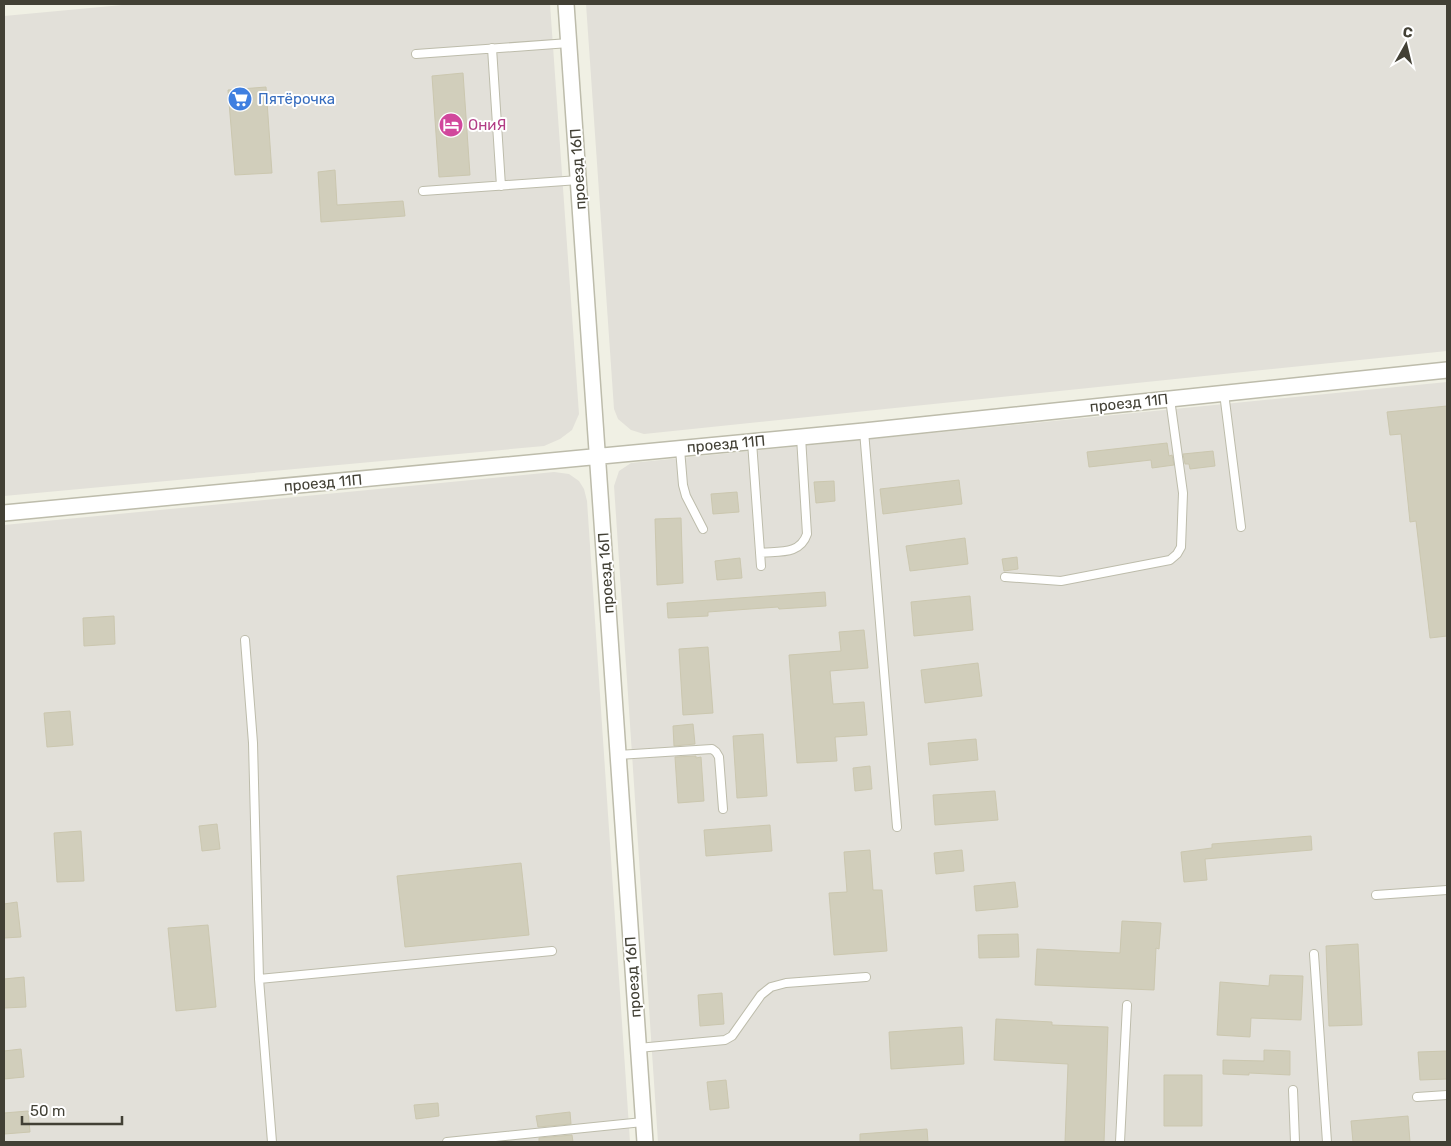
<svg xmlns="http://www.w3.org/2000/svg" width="1451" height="1146" font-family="Rubik,sans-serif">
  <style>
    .industrial { fill: #e2e0d9 }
    .building { fill: #d1cebb; stroke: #cbc7af }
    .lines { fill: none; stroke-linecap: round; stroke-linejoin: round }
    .lane-casing { stroke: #bdbcab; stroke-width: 10 }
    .street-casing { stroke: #bdbcab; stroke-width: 18 }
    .lane { stroke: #fff; stroke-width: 8 }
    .street { stroke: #fff; stroke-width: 15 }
    .labels { text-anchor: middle; stroke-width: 4; stroke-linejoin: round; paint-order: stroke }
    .shop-label { font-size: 15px; fill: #366cbe; stroke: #fff; text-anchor: start }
    .hotel-label { font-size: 15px; fill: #b23c85; stroke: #fff; text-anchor: start }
    .street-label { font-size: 15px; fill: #424035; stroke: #fff }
  </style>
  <rect width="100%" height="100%" fill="#f0f0e4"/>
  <path class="industrial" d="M133 4H550L579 414 572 430 560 439 544 446 4 496V16Z
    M586 4H1447V351L644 434 631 430 618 419 614 409Z
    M1447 382V1142H658L614 486 619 471 631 463Z
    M554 472 569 474 579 481 584 489 587 501 630 1142H4V525Z"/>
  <path class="building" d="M463 73 470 175 439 177 432 76Z
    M266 87 272 173 235 175 228 90Z
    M335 170 337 205 403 201 405 216 321 222 318 172Z
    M1447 406V636L1430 638 1416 521 1410 522 1401 434 1390 435 1387 412Z
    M1167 443 1169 456 1172 455 1174 465 1152 468 1151 460 1089 467 1087 452Z
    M1213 451 1215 466 1190 469 1189 464H1185L1183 454Z
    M959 480 962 504 883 514 880 489Z
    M834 481 835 501 816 503 814 482Z
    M737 492 739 512 713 514 711 494Z
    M681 518 683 583 657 585 655 519Z
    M965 538 968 564 910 571 906 546Z
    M1017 557 1018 569 1004 571 1002 559Z
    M740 558 742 578 717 580 715 561Z
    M825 592 826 606 779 609 778 607 708 612V616L668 618 667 603Z
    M970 596 973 630 914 636 911 602Z
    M114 616 115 644 84 646 83 618Z
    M864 630 868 668 830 671 833 704 864 702 867 735 835 737 837 761 797 763 789 655 841 651 839 632Z
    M708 647 713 713 683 715 679 649Z
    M978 663 982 696 925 703 921 670Z
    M70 711 73 745 47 747 44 713Z
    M693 724 695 744 674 746 673 726Z
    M763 734 767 796 737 798 733 736Z
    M976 739 978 760 930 765 928 743Z
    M696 756V758L701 757 704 801 678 803 675 757Z
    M870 766 872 789 855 791 853 768Z
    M995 791 998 820 935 825 933 795Z
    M217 824 220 849 202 851 199 826Z
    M770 825 772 851 706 856 704 830Z
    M81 831 84 881 57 882 54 833Z
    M1311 836 1312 850 1205 859 1207 880 1184 882 1181 852 1212 848V844Z
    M870 850 873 890H882L887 951 834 955 829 893 847 892 844 852Z
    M962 850 964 871 936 874 934 853Z
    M521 863 529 935 405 947 397 876Z
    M1015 882 1018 907 976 911 974 886Z
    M17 902 21 937 4 938V904Z
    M1122 921 1161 923 1159 949 1156 948 1154 990 1035 985 1037 949 1120 953Z
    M208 925 216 1007 176 1011 168 928Z
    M1018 934 1019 957 979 958 978 935Z
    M1358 944 1362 1025 1329 1026 1326 946Z
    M1270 975 1303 976 1301 1020 1251 1018 1250 1037 1217 1035 1220 982 1269 986Z
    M24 977 26 1007 4 1008V979Z
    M722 993 724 1024 700 1026 698 995Z
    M996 1019 1052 1022V1025L1108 1027 1104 1142H1065L1068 1064 994 1060Z
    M962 1027 964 1064 891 1069 889 1032Z
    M21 1049 24 1077 4 1079V1051Z
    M1264 1050 1290 1051V1075L1249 1073V1075L1223 1074V1060L1264 1061Z
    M1447 1051V1079L1420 1080 1418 1052Z
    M1164 1075H1202V1126H1164Z
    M726 1080 729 1108 710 1110 707 1082Z
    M438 1103 439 1116 416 1119 414 1105Z
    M28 1111 30 1132 4 1134V1113Z
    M570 1112 571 1124 538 1127 536 1116Z
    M1408 1116 1410 1142H1353L1351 1121Z
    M927 1129 928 1142H860V1134Z
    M572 1135 573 1142H539V1138Z"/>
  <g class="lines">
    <defs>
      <path id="lane" d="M492 48 501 186
        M416 54 569 43
        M423 191 579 180
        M1224 393 1241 527
        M864 431 897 827
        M752 442 761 566
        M680 449 683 485 686 496 703 529
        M760 553C779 551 800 555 807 534L801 437
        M1005 577 1061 581 1170 560 1177 554 1181 547 1183 493 1170 399
        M245 640 253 743 259 979 272 1142
        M618 755 712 749 716 752 719 757 723 809
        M1376 895 1447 890
        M1314 954 1327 1142
        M259 979 552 951
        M638 1048 725 1040 732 1036 761 995 771 987 786 983 866 977
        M1293 1090 1295 1142
        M1417 1097 1447 1095
        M447 1142 643 1122
        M1120 1142 1127 1005"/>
      <path id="street" d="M566 4 645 1142
        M4 513 864 431 1447 370"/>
    </defs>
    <use href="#lane" class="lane-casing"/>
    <use href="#street" class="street-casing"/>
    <use href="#lane" class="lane"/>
    <use href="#street" class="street"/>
  </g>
  <defs>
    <symbol id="supermarket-disc" viewBox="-11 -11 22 22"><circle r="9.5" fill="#3f7fe0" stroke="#fff"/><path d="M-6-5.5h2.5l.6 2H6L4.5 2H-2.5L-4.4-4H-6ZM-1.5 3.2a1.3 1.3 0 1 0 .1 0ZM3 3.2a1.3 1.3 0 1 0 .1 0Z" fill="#fff"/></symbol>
    <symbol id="hotel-disc" viewBox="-11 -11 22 22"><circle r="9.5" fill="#d1479c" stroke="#fff"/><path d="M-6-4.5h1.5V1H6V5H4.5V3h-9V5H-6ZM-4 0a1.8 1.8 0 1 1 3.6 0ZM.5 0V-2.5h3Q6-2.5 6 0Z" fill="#fff"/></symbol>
  </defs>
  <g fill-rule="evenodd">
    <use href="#supermarket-disc" x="226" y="85" width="28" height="28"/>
    <use href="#hotel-disc" x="437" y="111" width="28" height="28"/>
  </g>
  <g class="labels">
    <g class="shop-label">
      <text x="258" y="104">Пятёрочка</text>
    </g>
    <g class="hotel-label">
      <text x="468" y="130">ОниЯ</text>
    </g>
    <g class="street-label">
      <text transform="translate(578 169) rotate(-94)" y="5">проезд 16П</text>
      <text transform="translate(1129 403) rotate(-6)" y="5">проезд 11П</text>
      <text transform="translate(726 444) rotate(-5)" y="5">проезд 11П</text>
      <text transform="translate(323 483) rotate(-5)" y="5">проезд 11П</text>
      <text transform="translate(606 573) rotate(-94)" y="5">проезд 16П</text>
      <text transform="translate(633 977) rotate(-94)" y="5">проезд 16П</text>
    </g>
  </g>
  <rect width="1451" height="1146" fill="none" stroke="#424035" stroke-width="10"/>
  <g transform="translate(1406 45) rotate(8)" stroke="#ffffff" stroke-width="4" paint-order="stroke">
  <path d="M0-4L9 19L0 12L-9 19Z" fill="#424035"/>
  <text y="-8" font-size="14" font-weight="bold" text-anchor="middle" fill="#424035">С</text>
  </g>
  <path d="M22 1116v8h100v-8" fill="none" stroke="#424035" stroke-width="2.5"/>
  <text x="30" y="1116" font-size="15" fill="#424035" stroke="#ffffff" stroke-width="4" paint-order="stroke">50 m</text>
</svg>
